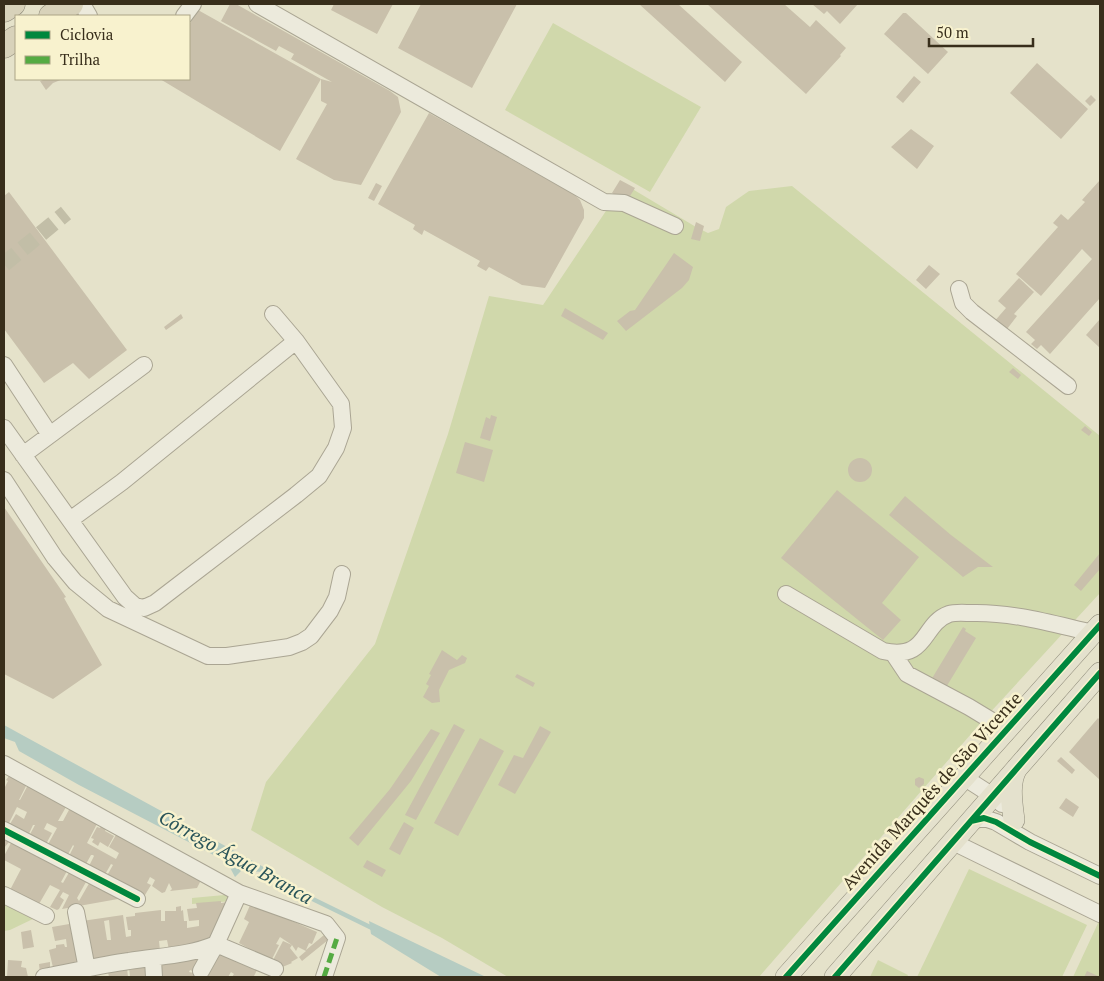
<svg xmlns="http://www.w3.org/2000/svg" width="1104" height="981" font-family="'PT Serif',serif">
  <style>
    .green { fill: #d0d8ab }
    .water { fill: #b6ccc2 }
    .lines { fill: none; stroke-linecap: round; stroke-linejoin: round }
    .stream { stroke: #b6ccc2; stroke-width: 4.5 }
    .building { fill: #c9c0ab; fill-rule: evenodd }
    .minor-tunnel { stroke: #c2bea7; stroke-width: 16; stroke-dasharray: 16 8; stroke-linecap: butt }
    .minor-casing { stroke: #aaa593; stroke-width: 18 }
    .major-casing { stroke: #8f8b7a; stroke-width: 22 }
    .highway-casing { stroke: #8f8b7a; stroke-width: 25 }
    .minor { stroke: #eceadc; stroke-width: 16 }
    .major { stroke: #e4e1cd; stroke-width: 21 }
    .highway { stroke: #d8d2ba; stroke-width: 24 }
    .quiet { stroke: #55ab43; stroke-width: 5; stroke-dasharray: 10 5; stroke-linecap: butt }
    .cycleway-casing { stroke: #f8f2ce; stroke-width: 9 }
    .cycleway { stroke: #00873e; stroke-width: 6 }
    .labels { text-anchor: middle; stroke-width: 5; stroke-linejoin: round; paint-order: stroke }
    .street-label { font-size: 18px; fill: #382e1b; stroke: #f8f2ce }
    .water-label { font-size: 19px; font-style: italic; fill: #295459; stroke: #f8f2ce }
  </style>
  <rect width="100%" height="100%" fill="#e5e2ca"/>
  <path class="green" d="M553 23 701 107 650 192 505 110Z
    M624 184 696 227 708 233 719 229 726 207 749 191 792 186 1100 436V593L985 718 759 977H508L442 938 382 907 251 830 266 782 375 644 448 434 489 296 543 305Z
    M969 869 1087 925 1062 977H917Z
    M4 889 35 918 10 930 4 931Z
    M235 894 234 901 192 904V898Z
    M1099 921 1100 977H1073Z
    M878 960 908 975 907 977H870Z"/>
  <path class="water" d="M4 725 24 736 293 883 266 872 241 871 235 877 227 862 79 785 19 751 15 742 4 738Z
    M369 921 486 977H441L371 934Z"/>
  <g class="lines">
    <path class="stream" d="M269 873 284 885 374 929"/>
  </g>
  <path class="building" d="M230 4H236L390 91 398 97 401 112 361 185 334 180 296 159 327 104 321 101V79L280 151 160 79H189V25L198 10 321 79 332 82 291 59 294 54 279 46 276 51 221 21Z
    M334 4H393L377 34 331 10Z
    M421 4H517L472 88 398 48Z
    M639 4H678L742 62 725 82Z
    M707 4H784L810 27 816 20 846 48 840 55 841 56 806 94Z
    M812 4H858L840 24 827 11 824 14Z
    M903 13H906L948 52 928 74 884 34Z
    M1037 63 1088 109 1061 139 1010 93Z
    M914 76 921 82 903 103 896 97Z
    M46 79H63L53 83 46 90 40 81Z
    M1091 95 1096 100 1090 106 1085 101Z
    M429 113 575 195 580 200 584 210V218L545 288 522 285 489 267 486 271 477 266 480 261 424 230 422 235 413 229 415 225 378 204Z
    M911 129 934 146 917 169 891 147Z
    M620 180 635 188 627 201 612 193Z
    M1100 180V298L1050 354 1041 345 1037 349 1031 344 1035 340 1026 332 1092 259 1082 249 1041 296 1016 274 1058 227 1053 223 1061 214 1068 220 1085 202 1082 200Z
    M376 183 382 186 374 201 368 198Z
    M9 192 127 350 89 379 73 363 44 383 4 329V196Z
    M696 222 704 226 700 241 691 239Z
    M674 253 693 267 689 280 682 288 626 331 617 321 630 311 635 310Z
    M929 265 940 274 926 289 916 280Z
    M1019 278 1034 292 1014 314 1017 316 1004 333 993 323 1006 308 998 301Z
    M565 308 608 333 603 340 561 316Z
    M181 314 183 318 166 330 164 327Z
    M1100 319V348L1086 335Z
    M1013 368 1021 375 1018 379 1009 372Z
    M491 415 497 417 490 441 480 438 486 417 490 419Z
    M1085 426 1092 432 1089 436 1081 430Z
    M465 442 493 450 484 482 456 473Z
    M848 470a12 12 0 1 1 24 0a12 12 0 1 1-24 0Z
    M837 490 919 557 882 603 901 620 883 640 781 558Z
    M905 496 951 535 993 567H978L963 577 889 515Z
    M4 507 66 597 64 598 102 665 53 699 4 674Z
    M1100 553V569L1081 591 1074 585Z
    M963 627 966 629 965 631 976 638 945 689 931 680Z
    M442 650 457 660 462 655 467 658 465 663 449 670 439 690 440 702 432 703 423 697 429 686 426 684 431 675 429 674Z
    M517 674 535 683 533 687 515 677Z
    M1098 718 1100 720V780L1069 752Z
    M454 724 465 730 416 820 405 815Z
    M540 726 551 732 515 794 498 785 514 755 523 758Z
    M431 729 440 733 411 781 358 846 349 838 390 789Z
    M480 738 504 751 458 836 434 823Z
    M1061 757 1075 770 1072 774 1057 761Z
    M9 776 27 784 19 800H20L28 785 66 807 58 821H63L70 808 98 822 87 843 116 859 119 853 109 847 117 833 186 870 184 873 188 875 190 872 201 880 197 888 170 891 172 889 169 883 165 892 162 893 152 886 155 880 150 877 147 883 151 885 145 895 139 896 105 879 113 865 111 864 103 878 89 866 94 856 93 855H91L86 864 69 856 74 846 73 845 66 858 46 848 57 828 47 823 44 829 52 833 46 844 28 838 35 825H33L27 838 10 824 16 814 24 819 27 812 17 807 7 827 4 826V789L8 781 6 780Z
    M919 777 924 779V784L919 788 915 785V779Z
    M1066 798 1079 807 1073 817 1059 808Z
    M404 822 414 828 400 855 389 849Z
    M102 824 107 827 105 831 114 836 108 847 100 842 98 846 92 842 94 839 91 838 97 827 100 828Z
    M4 835 67 871 61 882 63 883 71 869 80 874 78 878 86 882 77 898 79 901 91 880 119 896 118 899 62 909 69 895 63 892 60 897 64 900 59 909 57 910 50 907 60 890 50 885 39 904 10 890 21 869 4 860V856L11 843 9 842 4 848Z
    M367 860 386 870 382 877 363 867Z
    M221 901V903L228 902 215 937H210V945L169 950 167 940 159 941 160 951 90 966 82 921 123 915 126 937 131 936V930H128L126 917 135 916V913L161 910V921H165V911H176V907L181 906V911L183 910 184 921H187V928L199 926V920L189 921 187 909 197 908 196 903ZM109 920 111 940H107L104 921Z
    M251 903 317 932 312 944 309 943 306 950 324 935 328 940 302 961 299 957 306 951 298 947 296 951 292 945 290 948 298 958 291 962 292 963 280 968 271 964 283 941 292 945 280 937 276 944 279 945 271 961 239 943 249 922 244 919Z
    M75 923 83 966 54 972 49 950 56 948V945L64 944 65 947H67L66 939 55 941 52 927Z
    M31 930 34 947 23 949 21 932Z
    M217 947 258 968 254 976 232 977 234 974 231 972 228 977H211L204 974 208 965 212 968 215 962Z
    M203 956 195 972 190 970 189 972 198 974 203 977H157L156 965Z
    M8 960 22 961 21 967 26 968 28 977H7Z
    M50 962V970L40 973 39 964Z
    M129 967H150V977H130Z
    M127 968 128 977H109L108 972Z
    M1087 971 1100 977H1084Z"/>
  <g class="lines">
    <path class="minor-tunnel" d="M4 264 66 213"/>
    <defs>
      <path id="minor" d="M82 4 89 16
        M257 4 604 202 624 203 675 226
        M184 16 193 4
        M959 289 963 303 972 312 1068 386
        M4 365 50 435
        M4 428 125 597 135 606 144 608 155 603 296 495 319 476 336 448 343 428 341 404 296 341 273 314
        M23 455 144 365
        M4 480 55 558 75 582 108 609 208 656H227L289 647 302 642 311 636 330 611 337 597 342 574
        M70 520 122 482 296 341
        M786 594 883 651C929 661 921 624 949 614 955 612 965 613 972 613 1013 612 1053 624 1093 633
        M893 653 907 674 969 707 1007 730
        M4 764 239 893 326 924 337 938 324 977
        M965 778 993 796 1002 804
        M971 821 984 818 996 822 1030 842 1100 876
        M4 830 137 899
        M953 842 1100 914
        M4 895 46 916
        M76 912 87 969
        M153 960 154 977
        M201 971 216 944 275 969
        M44 977C72 972 100 965 129 961 158 956 188 956 216 944L239 893"/>
      <path id="major" d="M1014 820C1012 804 1008 782 1017 768
        M786 977 1100 625
        M835 977 1100 673"/>
      <path id="highway" d="M4 10 13 4
        M51 16 71 4
        M4 46 16 38"/>
    </defs>
    <use href="#minor" class="minor-casing"/>
    <use href="#major" class="major-casing"/>
    <use href="#highway" class="highway-casing"/>
    <use href="#minor" class="minor"/>
    <use href="#major" class="major"/>
    <use href="#highway" class="highway"/>
    <path class="quiet" d="M324 977 337 938"/>
    <defs>
      <path id="cycleway" d="M971 821 984 818 996 822 1030 842 1100 876
        M4 830 137 899
        M786 977 1100 625
        M835 977 1100 673"/>
    </defs>
    <use href="#cycleway" class="cycleway-casing"/>
    <use href="#cycleway" class="cycleway"/>
  </g>
  <g class="labels">
    <g class="street-label">
      <text transform="translate(932 791) rotate(-48)" y="6">Avenida Marquês de São Vicente</text>
    </g>
    <g class="water-label">
      <text transform="translate(236 857) rotate(29)" y="7">Córrego Água Branca</text>
    </g>
  </g>
  <rect width="1104" height="981" fill="none" stroke="#382e1b" stroke-width="10"/>
  <rect x="15" y="15" width="175" height="65" fill="#f8f2ce" stroke="#aba486"/>
  <rect x="25" y="31" width="25" height="8" fill="#00873e" stroke="#aba486"/>
  <text x="60" y="40" font-size="15" fill="#382e1b">Ciclovia</text>
  <rect x="25" y="56" width="25" height="8" fill="#55ab43" stroke="#aba486"/>
  <text x="60" y="65" font-size="15" fill="#382e1b">Trilha</text>
  <path d="M929 38v8h104v-8" fill="none" stroke="#382e1b" stroke-width="2.5"/>
  <text x="936" y="38" font-size="15" fill="#382e1b" stroke="#f8f2ce" stroke-width="4" paint-order="stroke">50 m</text>
</svg>
